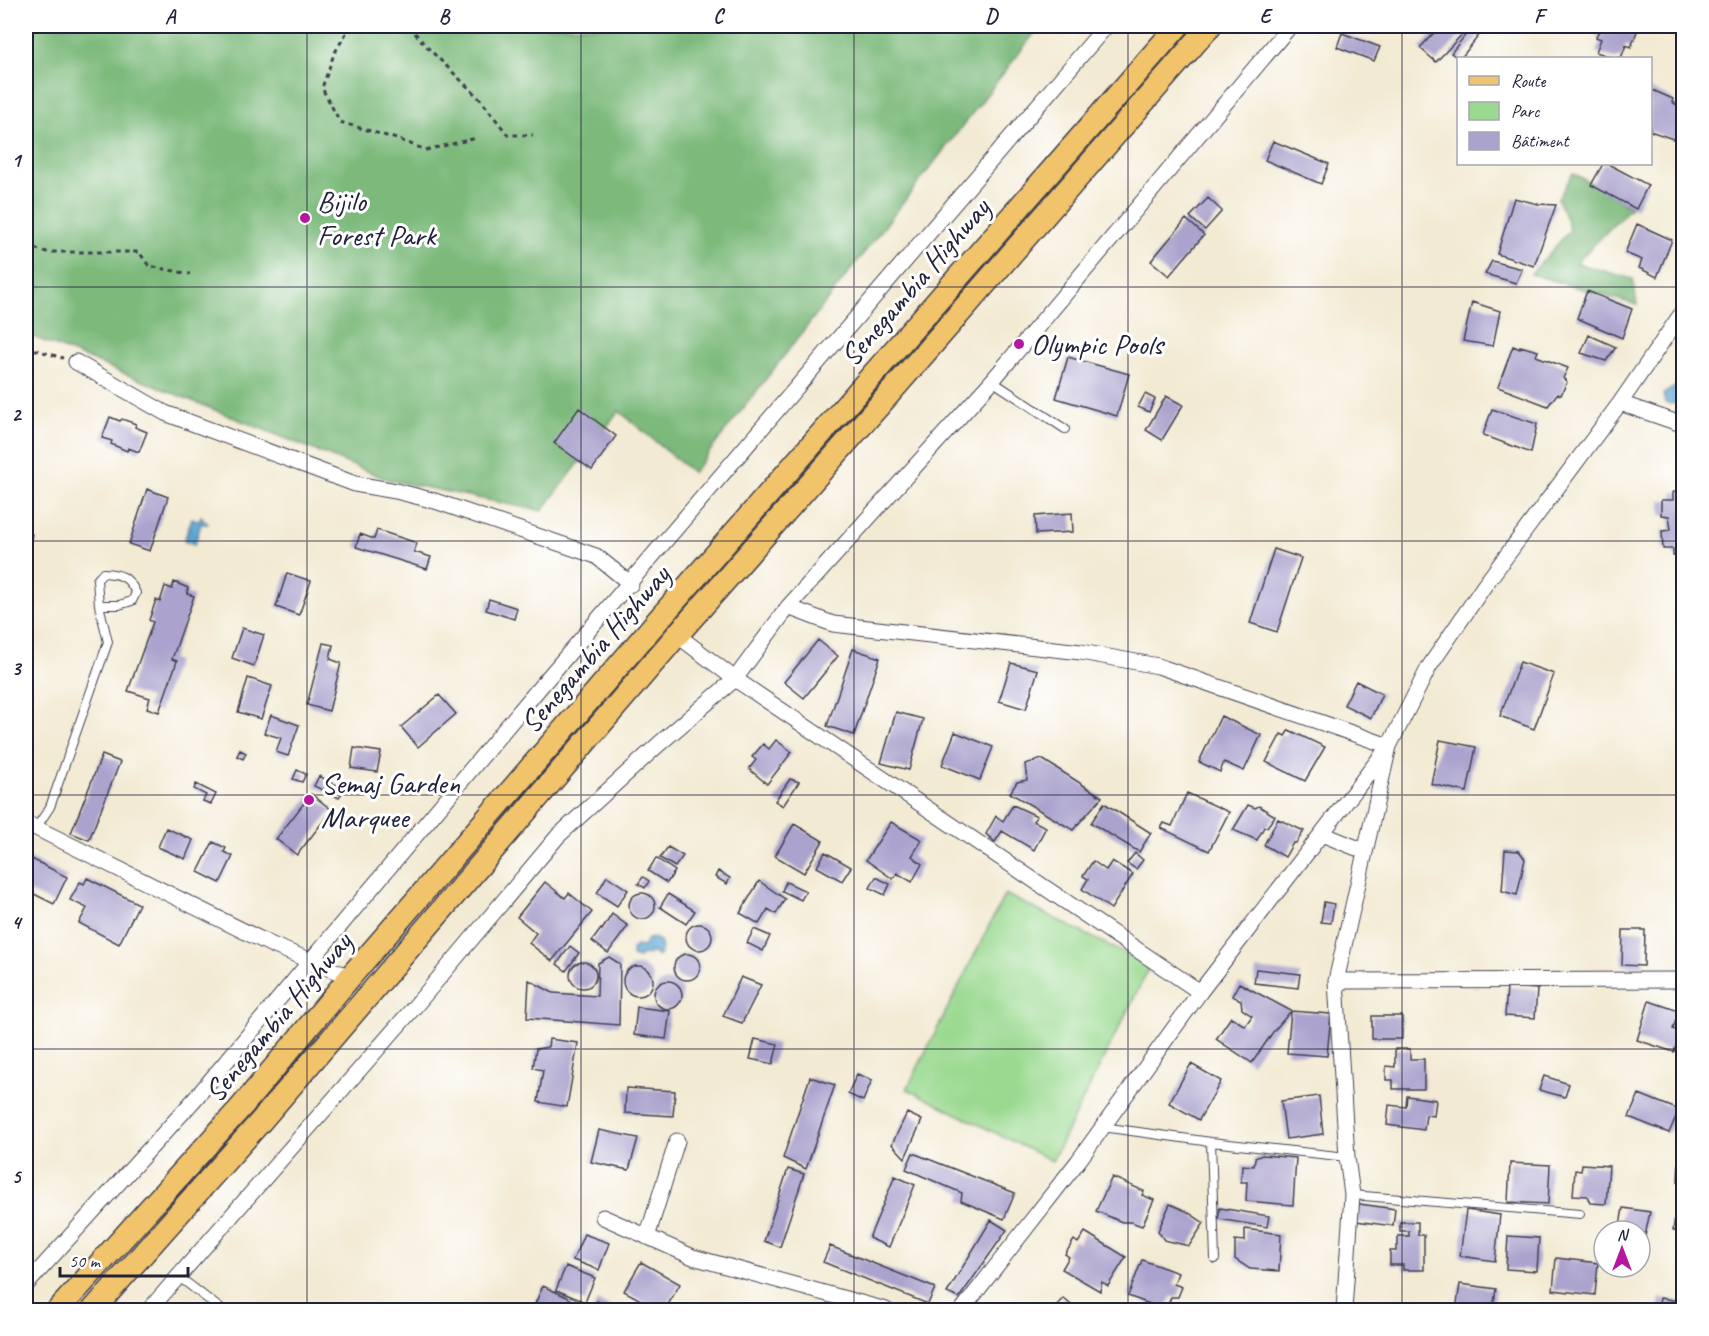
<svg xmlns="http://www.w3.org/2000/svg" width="1709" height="1336" font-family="Caveat,sans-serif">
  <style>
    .green { fill: #9ad98f; stroke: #5e7e65; stroke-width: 1.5 }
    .forest { fill: #7bb97a; stroke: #4e6e5a; stroke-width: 1.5 }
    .water { fill: #5ba4d2; stroke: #3e6386; stroke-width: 1.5 }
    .building { fill: #aba3cd }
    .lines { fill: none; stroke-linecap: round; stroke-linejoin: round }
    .lane-casing { stroke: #414052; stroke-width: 10 }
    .street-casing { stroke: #414052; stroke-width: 17 }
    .primary-casing { stroke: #414052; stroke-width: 25 }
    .path { stroke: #414052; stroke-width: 3; stroke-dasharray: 4.5 4.5; stroke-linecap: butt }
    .lane { stroke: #fff; stroke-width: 8 }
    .street { stroke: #fff; stroke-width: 15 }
    .primary { stroke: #f1c36a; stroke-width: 22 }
    .grid { fill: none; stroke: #22223b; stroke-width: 1.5; stroke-opacity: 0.55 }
    .poi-dot { fill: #b5179e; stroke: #fff; stroke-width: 2 }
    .labels { text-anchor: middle; stroke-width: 6; stroke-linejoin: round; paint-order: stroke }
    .poi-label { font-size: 30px; fill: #22223b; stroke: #fff; text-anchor: start }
    .street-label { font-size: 30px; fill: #22223b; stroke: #fff }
    .neatline { fill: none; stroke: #22223b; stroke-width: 2 }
    .grid-label { font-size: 20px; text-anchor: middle; font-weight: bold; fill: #22223b }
  </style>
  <rect width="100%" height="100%" fill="#fff"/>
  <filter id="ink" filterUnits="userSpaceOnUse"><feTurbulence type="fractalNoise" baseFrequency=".0167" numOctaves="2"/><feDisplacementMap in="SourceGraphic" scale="12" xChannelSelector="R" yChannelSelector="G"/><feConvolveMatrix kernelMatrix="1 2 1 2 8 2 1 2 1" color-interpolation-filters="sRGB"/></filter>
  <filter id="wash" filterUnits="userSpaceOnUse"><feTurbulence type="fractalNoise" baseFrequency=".008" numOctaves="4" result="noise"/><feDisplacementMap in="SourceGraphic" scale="24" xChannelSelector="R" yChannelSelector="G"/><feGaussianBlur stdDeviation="1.35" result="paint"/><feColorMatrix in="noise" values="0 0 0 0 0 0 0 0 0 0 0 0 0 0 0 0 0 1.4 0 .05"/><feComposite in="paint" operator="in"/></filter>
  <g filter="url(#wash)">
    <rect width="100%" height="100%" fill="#f3ead3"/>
    <path class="green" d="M1005 894 1150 966 1052 1161 907 1089Z"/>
    <path class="forest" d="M26 26H1040L693 473 619 411 542 511 389 480 26 334Z
      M1573 173 1631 207 1576 263 1633 279 1637 305 1531 274 1570 230 1558 199Z"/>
    <path class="water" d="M1683 382V399L1672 404 1665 403 1663 394Z
      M201 516 208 524H201L195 544 184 541 192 518 199 521Z
      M648 939 654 938 660 941C662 946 663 952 658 956L651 952 648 955 642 954 639 958 632 956V949L636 946 643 947Z"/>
    <g id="blocks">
      <path class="building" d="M1440 26H1470L1436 62 1420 48Z
        M1601 26H1639L1631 47 1626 45 1621 58H1614L1596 52 1601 39 1596 37Z
        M1471 28 1480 34 1461 58H1458L1451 53Z
        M1342 33 1380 47 1374 61 1337 47Z
        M1650 89 1673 99 1672 102 1682 108 1679 117 1683 122 1676 140 1650 131Z
        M1684 136V151L1678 148Z
        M1273 141 1329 164 1321 184 1265 160Z
        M1603 164H1608L1648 185 1636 209 1591 185Z
        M1208 198 1222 211 1205 230 1190 217Z
        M1514 198 1538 204 1556 205 1534 266 1497 254Z
        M1186 219 1204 235 1169 276 1151 261Z
        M1637 224 1672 240 1657 277 1639 268 1642 260 1625 253Z
        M1492 261 1522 269 1516 283 1485 274Z
        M1587 291 1632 309 1622 338 1577 318Z
        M1472 302 1500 311 1493 346 1463 341Z
        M1589 335 1616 347 1606 361 1581 353Z
        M1513 346 1520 349V346L1538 351 1536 356 1568 368 1563 378 1567 382 1561 395 1557 394 1548 406 1498 387Z
        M1068 357 1129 374 1117 416 1056 398Z
        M1145 394 1155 399 1149 412 1138 407Z
        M1166 396 1183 405 1162 440 1146 430Z
        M579 408 616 436 592 470 554 443Z
        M1492 409 1537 424 1531 453 1483 435Z
        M110 417 120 421 122 419 136 424 135 427 147 432 139 452 128 448 127 451 111 444 112 441 102 438Z
        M147 489 168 497 150 551 129 544Z
        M1673 492H1684V556H1673V549H1663L1662 531 1671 530 1669 516 1661 515V500H1673Z
        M1072 513 1073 532 1036 534 1035 516Z
        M377 530 417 543 414 552 431 557 427 569 356 547 360 534 374 539Z
        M26 532 32 534 26 562Z
        M1274 549 1301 558 1277 632 1250 623Z
        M287 573 311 581 299 615 276 607Z
        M174 582 188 588 187 594 194 596 172 659 177 661 159 712 147 708 150 698 128 691 153 622 149 620 156 600 160 602 165 586 172 589Z
        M489 599 517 608 514 619 486 610Z
        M242 628 264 635 254 666 232 658Z
        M818 640 838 656 804 698 784 682Z
        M323 643 333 645 330 659 341 663 329 711 307 705Z
        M853 649 880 658 854 735 827 726Z
        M1520 662 1554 674 1534 729 1500 716Z
        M1011 663 1038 670 1026 709 999 701Z
        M248 678 272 686 261 719 238 712Z
        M1356 681 1382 694 1371 718 1344 705Z
        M439 695 456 714 418 747 401 727Z
        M896 712 923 719 909 770 881 763Z
        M271 715 299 725 288 756 276 752 281 738 264 733Z
        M1221 716 1261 735 1244 771 1224 762 1220 772 1199 762Z
        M1289 730 1325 747 1305 781 1266 762 1281 734 1285 736Z
        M955 732 993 747 980 780 942 765Z
        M776 740 792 752 767 784 749 769 756 760 752 757 763 744 769 749Z
        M1440 740 1476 747 1467 792 1431 784Z
        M354 748 381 752 377 772 351 768Z
        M240 750 246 753 243 759 237 756Z
        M102 755 120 762 89 840 71 833Z
        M1042 759 1102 797 1073 830 1010 793 1017 782 1027 780 1025 764Z
        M297 770 306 774 302 782 293 779Z
        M319 776 344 789 339 798 314 786Z
        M790 779 799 782 783 806 775 801Z
        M196 784 216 794 211 804 203 801 206 795 194 789Z
        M1187 793 1229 812 1209 851 1161 828 1164 823 1172 826Z
        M311 794 332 810 297 855 276 839Z
        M1104 803 1151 833 1139 852 1091 823Z
        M1013 805 1037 816 1033 821 1046 827 1034 850 1002 831 995 842 986 834 996 816 1003 821Z
        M1248 805 1255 808 1259 806 1275 816 1267 827H1264L1257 840 1233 830Z
        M1278 819 1304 831 1296 843H1293L1285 857 1264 845Z
        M891 822 922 840 912 856 922 864 912 882 897 873 893 879 866 860Z
        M794 824 823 841 804 873 775 856Z
        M166 828 193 840 185 859 158 847Z
        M213 842 226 848 224 852 233 856 220 883 198 872Z
        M668 847 683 856 675 867 660 858Z
        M1505 850 1519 851 1525 859 1517 895 1502 891Z
        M825 852 851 867 842 881 817 867Z
        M1135 853 1143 860 1136 869 1127 863Z
        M26 856 67 877 54 904 26 890Z
        M656 858 675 871 667 883 648 871Z
        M1093 861 1106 870 1112 861 1133 874 1111 909 1082 889 1088 879 1083 876Z
        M718 871 730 878 727 884 715 877Z
        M607 876 628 890 617 906 597 893Z
        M643 877 649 881 645 888 638 884Z
        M876 877 890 884 885 895 870 888Z
        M87 878 139 904 119 944 79 923 87 908 70 900 80 882 84 884Z
        M759 881 785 899 776 914 768 909 759 924 740 913Z
        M545 882 565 898 569 893 592 912 552 961 529 943 536 933 517 917Z
        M786 882 806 891 801 900 782 891Z
        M629 906a13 13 0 1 1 26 0a13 13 0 1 1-26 0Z
        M668 894 695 911 686 924 660 907Z
        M1324 902 1334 904 1331 923 1321 922Z
        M612 914 628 926 608 953 592 941 601 929 602 930Z
        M686 937a13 13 0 1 1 26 0a13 13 0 1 1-26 0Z
        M26 926 33 929 26 943Z
        M754 929 770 936 763 951 747 943Z
        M1623 930H1645L1644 966 1622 965Z
        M570 946 579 953 566 971 557 964Z
        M674 967a13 13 0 1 1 26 0a13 13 0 1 1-26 0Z
        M609 957 620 964 619 1025 527 1018 529 980 553 993 597 996 598 963Z
        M570 975a13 13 0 1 1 26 0a13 13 0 1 1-26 0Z
        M623 981a15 15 0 1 1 30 0a15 15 0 1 1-30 0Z
        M1256 969 1300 974 1298 988 1254 983Z
        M741 977 761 985 742 1023 723 1016Z
        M654 995a14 14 0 1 1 28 0a14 14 0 1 1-28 0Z
        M1239 983 1291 1011 1273 1032 1252 1063 1216 1039 1231 1017 1245 1026 1252 1016 1242 1009 1241 1000 1232 996Z
        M1507 987 1537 989 1535 1018 1505 1016Z
        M1649 1001 1679 1011 1673 1029 1681 1032 1674 1052 1637 1040Z
        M637 1007 670 1011 666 1039 634 1035Z
        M1291 1011 1331 1014 1327 1056 1287 1053Z
        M1372 1016H1402V1039H1372Z
        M549 1039 578 1043 567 1107 538 1102 543 1070 533 1068 536 1049 548 1047Z
        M755 1039 778 1044 773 1064 750 1059Z
        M1395 1049H1410V1059H1424V1089H1393V1080H1386V1066L1395 1067Z
        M1191 1064 1221 1081 1199 1120 1169 1103Z
        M857 1074 872 1080 863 1101 848 1094Z
        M1544 1076 1569 1084 1565 1097 1539 1090Z
        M810 1077 835 1085 806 1169 783 1158Z
        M626 1088 675 1091 673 1116 625 1113Z
        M1639 1094 1679 1110 1669 1133 1629 1117Z
        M1319 1096 1323 1134 1286 1139 1281 1101Z
        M1407 1096 1436 1100 1434 1116 1426 1115 1424 1130 1387 1125 1389 1105 1406 1107Z
        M907 1113 922 1120 905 1158 892 1144Z
        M599 1130 638 1138 629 1170 591 1162Z
        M913 1153 1015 1193 1004 1219 961 1201 962 1193 906 1169Z
        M1262 1155 1296 1158 1293 1205 1246 1201 1247 1182H1241L1242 1165 1254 1166 1255 1158Z
        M1679 1158H1684V1183L1678 1182Z
        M1510 1163 1550 1165 1548 1204 1508 1202Z
        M1582 1164 1609 1166 1606 1204 1590 1203 1587 1196 1573 1195 1575 1170 1581 1171Z
        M788 1169 804 1174 780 1247 764 1241Z
        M895 1176 915 1185 889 1247 869 1238Z
        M1112 1177 1144 1191 1142 1195 1154 1200 1142 1226 1131 1222H1122L1096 1211Z
        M1170 1204 1186 1211 1204 1223 1189 1246 1164 1240 1158 1231Z
        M1359 1204 1395 1209 1393 1226 1356 1221Z
        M1220 1208 1269 1216 1267 1227 1218 1219Z
        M1623 1208 1650 1212 1644 1241H1640V1231H1619Z
        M1466 1210 1500 1215 1495 1261 1460 1256Z
        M1676 1210 1684 1211V1232L1673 1230Z
        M991 1220 1007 1230 959 1298 947 1293Z
        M1400 1222H1418V1235H1424V1270H1403V1265H1390V1251H1396V1246H1398V1236H1409V1231H1400Z
        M1245 1229 1281 1234 1279 1271 1250 1269 1235 1259V1240L1245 1241Z
        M1085 1232 1126 1257 1108 1286 1102 1282 1100 1291 1062 1269 1069 1257 1065 1254 1074 1240 1078 1243Z
        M584 1234 609 1243 599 1270 573 1260Z
        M1508 1236 1539 1238 1537 1271 1506 1269Z
        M830 1246 935 1288 928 1304 823 1262Z
        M1556 1258 1598 1263 1595 1295 1553 1290Z
        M1142 1260 1178 1273 1174 1284 1182 1287 1178 1297H1171L1166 1310 1128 1296Z
        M641 1262 680 1284 665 1310H659L624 1291Z
        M566 1266 595 1278 585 1302 556 1290Z
        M1460 1284 1496 1289 1493 1309 1469 1306V1310H1456Z
        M543 1286 571 1299 565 1310H548L535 1304Z
        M1063 1298 1077 1310H1045L1048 1306 1053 1310Z
        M1660 1298 1684 1302V1310H1658Z
        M597 1301 617 1310H593Z"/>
    </g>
  </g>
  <g filter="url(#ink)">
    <use href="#blocks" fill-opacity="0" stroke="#414052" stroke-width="1.5"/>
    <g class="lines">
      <defs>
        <path id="lane" d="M992 381 1065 429
          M36 828 50 807 108 642 99 605 97 580 103 573C121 574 128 576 136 593L132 601 119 605H99
          M1102 1127 1211 1142 1347 1157
          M1211 1142 1215 1259
          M1352 1195 1580 1214
          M178 1276 222 1310"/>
        <path id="street" d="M76 362 165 413 355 484 396 491 435 501 596 556 631 584
          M1620 403 1684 425
          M788 607 833 624 1081 652 1158 666 1389 746 1336 981 1347 1157 1352 1195 1344 1310
          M677 635 735 679 1200 992
          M26 823 272 945 350 977
          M1322 834 1364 851
          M1336 981 1684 980
          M603 1217 693 1257 886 1310
          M647 1237 677 1141
          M26 1285 194 1100 541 686 1106 26
          M149 1310 417 1004 558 836 659 744 735 679 788 607 992 381 1290 26
          M962 1310 1079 1160 1200 992 1389 746 1429 667 1484 586 1620 403 1684 310"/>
        <path id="primary" d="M58 1310 243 1105 350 977 659 619 1178 26
          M93 1310 261 1121 677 635 883 401 1210 26"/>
      </defs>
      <use href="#lane" class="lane-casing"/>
      <use href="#street" class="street-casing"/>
      <use href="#primary" class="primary-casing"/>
      <path class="path" d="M344 26 348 30 334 54 322 88 340 122 400 140 426 150 477 138
        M409 26 426 46 480 99 508 135H533
        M26 246 47 252H139L149 266 190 274
        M26 347 63 358"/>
      <use href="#lane" class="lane"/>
      <use href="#street" class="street"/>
      <use href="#primary" class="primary"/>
    </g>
  </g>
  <path class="grid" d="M307 26V1310M581 26V1310M854 26V1310M1128 26V1310M1402 26V1310M26 287H1684M26 541H1684M26 795H1684M26 1049H1684"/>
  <g class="poi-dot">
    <circle cx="305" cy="218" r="6"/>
    <circle cx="1019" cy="344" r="6"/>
    <circle cx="309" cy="800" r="6"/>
  </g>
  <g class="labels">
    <g class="poi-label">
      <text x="317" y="211">Bijilo<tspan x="317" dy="34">Forest Park</tspan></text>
      <text x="1031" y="354">Olympic Pools</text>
      <text x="321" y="793">Semaj Garden<tspan x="321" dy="34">Marquee</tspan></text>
    </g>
    <g class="street-label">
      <text transform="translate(915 282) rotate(-49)" y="10">Senegambia Highway</text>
      <text transform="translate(595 649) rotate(-49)" y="10">Senegambia Highway</text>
      <text transform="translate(278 1017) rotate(-50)" y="10">Senegambia Highway</text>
    </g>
  </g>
  <rect width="1709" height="1336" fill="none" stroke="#fff" stroke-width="66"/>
  <rect x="1457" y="57" width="195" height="108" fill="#ffffff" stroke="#a7a7b1" stroke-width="1.5"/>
  <rect x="1469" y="76" width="30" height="9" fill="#f1c36a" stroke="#a7a7b1" stroke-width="1.5"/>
  <text x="1511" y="87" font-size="18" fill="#22223b">Route</text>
  <rect x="1469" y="102" width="30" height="18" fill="#9ad98f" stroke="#a7a7b1" stroke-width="1.5"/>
  <text x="1511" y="117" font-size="18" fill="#22223b">Parc</text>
  <rect x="1469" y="132" width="30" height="18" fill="#aba3cd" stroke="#a7a7b1" stroke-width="1.5"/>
  <text x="1511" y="147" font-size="18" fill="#22223b">Bâtiment</text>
  <g transform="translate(1622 1249)"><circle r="28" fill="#ffffff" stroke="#a7a7b1" stroke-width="1.5"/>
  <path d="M0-4.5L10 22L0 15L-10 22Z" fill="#b5179e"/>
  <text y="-9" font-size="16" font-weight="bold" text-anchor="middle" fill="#22223b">N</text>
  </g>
  <path d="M60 1267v9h128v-9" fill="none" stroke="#22223b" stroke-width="3"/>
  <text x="69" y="1267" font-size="18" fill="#22223b" stroke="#ffffff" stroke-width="4.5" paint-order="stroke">50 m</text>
  <rect x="33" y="33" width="1643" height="1270" class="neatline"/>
  <g class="grid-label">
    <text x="170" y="23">A</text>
    <text x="444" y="23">B</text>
    <text x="718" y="23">C</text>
    <text x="991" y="23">D</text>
    <text x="1265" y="23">E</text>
    <text x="1539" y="23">F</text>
    <text x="16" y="167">1</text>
    <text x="16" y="421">2</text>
    <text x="16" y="675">3</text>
    <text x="16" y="929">4</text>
    <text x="16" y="1183">5</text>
  </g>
</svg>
